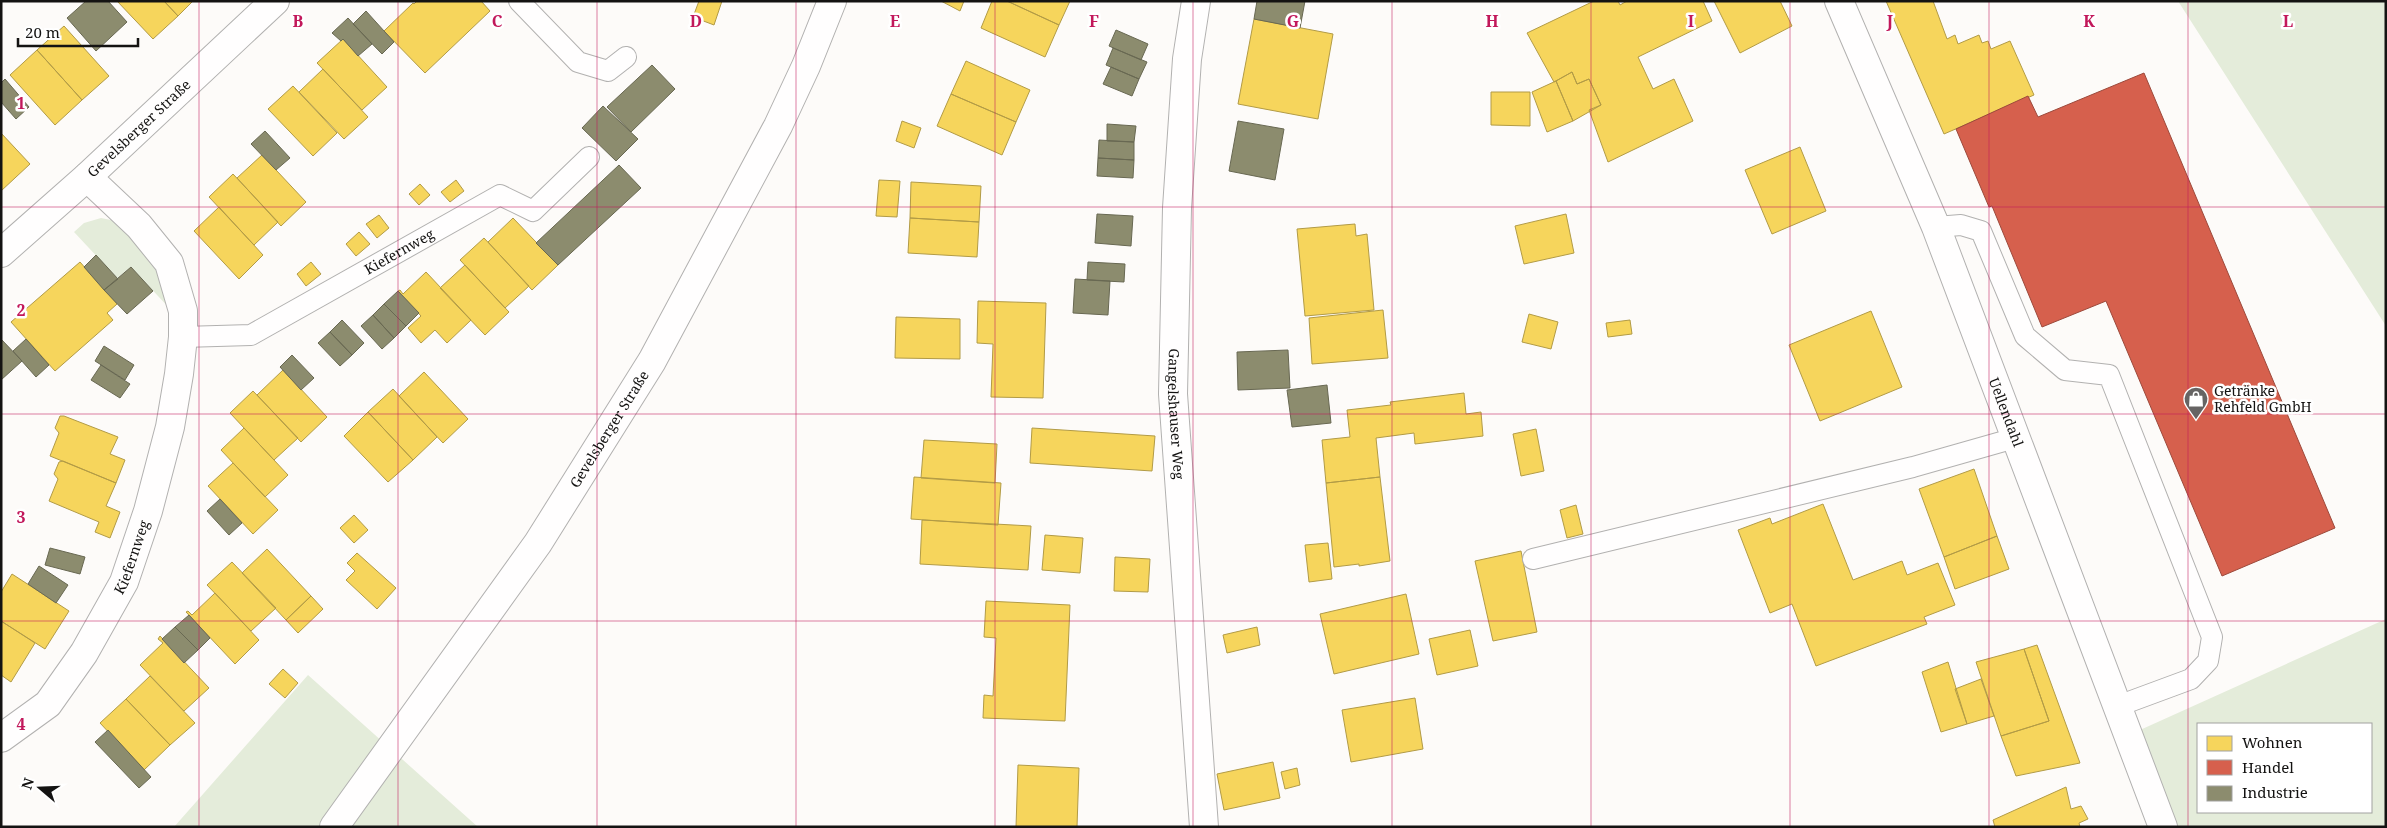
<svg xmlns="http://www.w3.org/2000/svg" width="2387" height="828" font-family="'Noto Serif',serif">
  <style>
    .green { fill: #e4ecda; fill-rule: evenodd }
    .homes { fill: #f6d55c; stroke: #b29b46 }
    .shops { fill: #d6604d; stroke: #9c493b }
    .industry { fill: #8c8c6e; stroke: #686852 }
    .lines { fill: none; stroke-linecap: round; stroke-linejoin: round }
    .service-casing { stroke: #b2b1b0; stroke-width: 22 }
    .minor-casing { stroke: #b2b1b0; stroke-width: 30 }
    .secondary-casing { stroke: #b2b1b0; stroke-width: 30 }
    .service { stroke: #fffefe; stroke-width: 20 }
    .minor { stroke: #fffefe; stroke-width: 28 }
    .secondary { stroke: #fffefe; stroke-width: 28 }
    .grid { fill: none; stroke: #c2185b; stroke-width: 1; stroke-opacity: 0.55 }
    .labels { text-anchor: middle; stroke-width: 5; stroke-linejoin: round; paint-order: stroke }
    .street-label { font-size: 14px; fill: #141312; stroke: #fff }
    .poi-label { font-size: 14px; fill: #141312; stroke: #fff; text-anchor: start }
    .grid-label { font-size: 16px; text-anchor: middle; font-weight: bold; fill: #c2185b; stroke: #fff; stroke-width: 5; stroke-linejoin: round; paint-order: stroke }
  </style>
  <rect width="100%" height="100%" fill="#fdfbf9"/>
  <path class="green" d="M2178 1H2386V326Z
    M101 218 116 221 156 263 171 310 131 267 117 278 74 232 84 223Z
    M2386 619V827H2178L2140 730ZM2198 724H2371V812H2198Z
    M308 675 478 827H174Z"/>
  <path class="homes" d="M117 1H164L178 16 153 39Z
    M164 1H193L178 16Z
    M417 1H481L490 11 425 73 384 31 413 3 414 4Z
    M699 1H722L714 25 693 17Z
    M941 1H964L960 11Z
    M992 1H1007L1059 25 1045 57 981 28Z
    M1007 1H1070L1059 25Z
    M1594 1H1618L1620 5 1627 1H1703L1712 21 1638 57 1653 89 1674 79 1693 121 1608 162 1589 110 1601 105 1589 79 1577 84 1572 72 1554 82 1527 33Z
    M1714 1H1780L1792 26 1740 53Z
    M1886 1H1933L1947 39 1955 35 1958 44 1979 35 1982 43 1988 41 1991 49 2010 41 2034 95 1944 134Z
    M1254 19 1333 34 1318 119 1238 104Z
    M64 26 109 76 82 100 37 50Z
    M343 39 387 87 362 110 317 63Z
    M37 50 82 100 55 125 10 75Z
    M966 61 1030 90 1016 122 951 94Z
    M323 69 368 117 344 139 299 92Z
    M1572 72 1577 84 1589 79 1601 105 1573 121 1556 81Z
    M1556 81 1573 121 1547 132 1532 92Z
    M293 86 337 133 313 156 268 109Z
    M1491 92H1530V126L1491 125Z
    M951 94 1016 122 1002 155 937 126Z
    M902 121 921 128 914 148 896 141Z
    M1 133 30 164 1 191Z
    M1800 147 1826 211 1772 234 1745 170Z
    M262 155 306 202 281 226 237 178Z
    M233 174 278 222 254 245 209 197Z
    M456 180 464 191 450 202 441 192Z
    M879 180 900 181 897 217 876 216Z
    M911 182 981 186 979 222 910 218Z
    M420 184 430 195 419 205 409 194Z
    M219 207 263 255 239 279 194 231Z
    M1566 214 1574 253 1524 264 1515 226Z
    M379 215 389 228 377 238 366 224Z
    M513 218 558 265 532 290 488 242Z
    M910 218 979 222 977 257 908 253Z
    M1355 224 1356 236 1367 234 1374 310 1305 316 1297 229Z
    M359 232 370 244 356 256 346 244Z
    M484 238 529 286 505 308 460 260Z
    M80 262 117 304 107 313 113 320 55 371 11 322Z
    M311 262 321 274 306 286 297 274Z
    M465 265 509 312 485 335 440 288Z
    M426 272 471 320 447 343 435 330 421 343 408 328 421 316 398 291 400 290 403 294Z
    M978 301 1046 303 1043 398 991 397 993 344 977 343Z
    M1383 310 1388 358 1312 364 1309 318Z
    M1871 311 1902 387 1820 421 1789 345Z
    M1529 314 1558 322 1551 349 1522 342Z
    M896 317 960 319V359L895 358Z
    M1630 320 1632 334 1608 337 1606 323Z
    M283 370 327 417 301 442 257 395Z
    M424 372 468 419 443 443 399 396Z
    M393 389 437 437 413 460 368 412Z
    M253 391 298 438 274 460 230 413Z
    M1464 393 1466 414 1481 412 1483 436 1415 444 1414 433 1376 438 1380 477 1326 483 1322 440 1350 437 1347 410 1391 405 1390 402Z
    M368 412 413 460 388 482 344 436Z
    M60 416H64L118 437 110 454 125 460 116 483 50 456 59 433 55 428Z
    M244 428 288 475 265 497 221 450Z
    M1032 428 1155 436 1152 471 1030 463Z
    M1536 429 1544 471 1521 476 1513 434Z
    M924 440 997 444 995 483 921 478Z
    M63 461 116 483 106 506 120 512 110 538 95 532 99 522 49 501 58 479 54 474 59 462Z
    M233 463 278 510 253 534 208 486Z
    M1974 469 1997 536 1944 557 1919 489Z
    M914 477 1001 483 998 525 911 519Z
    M1380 477 1390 561 1359 566V564L1334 567 1326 483Z
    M1823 504 1853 580 1902 561 1907 575 1938 563 1955 605 1924 617 1927 624 1816 666 1792 604 1770 613 1738 530 1770 518 1772 524Z
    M1576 505 1583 534 1567 538 1560 510Z
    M354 515 368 530 354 543 340 528Z
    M922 520 1031 526 1028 570 920 564Z
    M1045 535 1083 538 1080 573 1042 570Z
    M1997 536 2009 569 1955 589 1944 557Z
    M1328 543 1332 579 1309 582 1305 545Z
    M267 549 311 596 286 620 242 573Z
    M1521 551 1537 632 1493 641 1475 561Z
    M357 553 396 588 377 609 346 580 355 571 347 563Z
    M1115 557 1150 559 1148 592 1114 591Z
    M232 562 276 608 251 631 207 585Z
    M12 574 69 611 45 649 1 621V592Z
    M215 593 259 640 235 664 186 612 188 611 192 615Z
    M1406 594 1419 654 1334 674 1320 614Z
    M311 596 323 609 298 633 286 620Z
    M986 601 1070 605 1065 721 983 718 984 695 993 696 996 638 984 637Z
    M1 621 35 643 11 682 1 675Z
    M1257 627 1260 645 1227 653 1223 635Z
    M1470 630 1478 666 1437 675 1429 639Z
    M160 636 209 688 184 711 140 665 163 643 158 639Z
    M2037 645 2080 763 2016 776 2001 736 2049 721 2024 649Z
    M2024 649 2049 721 2001 736 1976 662Z
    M1948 662 1967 724 1941 732 1922 672Z
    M283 669 298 683 285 698 269 684Z
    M150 676 195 723 170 745 126 699Z
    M1981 679 1994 716 1967 724 1955 689Z
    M1415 698 1423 749 1351 762 1342 710Z
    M126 699 170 745 144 770 100 723Z
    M1273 762 1280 798 1224 810 1217 774Z
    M1018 765 1079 768 1077 827H1016Z
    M1297 768 1300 785 1285 789 1281 772Z
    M2066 787 2071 809 2081 806 2088 819 2079 823 2080 827H1995L1993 820Z"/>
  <path class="shops" d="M2144 73 2335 528 2222 576 2106 301 2042 327 1992 206 1989 207 1956 129 2028 96 2038 117Z"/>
  <path class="industry" d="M86 1H108L127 22 96 51 67 18Z
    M1257 1H1305L1300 28 1254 19Z
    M366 11 394 42 382 54 353 24Z
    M348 18 372 44 358 56 343 39 341 41 332 33Z
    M1116 30 1148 44 1141 60 1109 46Z
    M1113 48 1147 62 1139 79 1106 65Z
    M652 65 675 89 631 132 607 107Z
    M1111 67 1139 79 1132 96 1103 84Z
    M5 79 29 107 16 119 1 102V83Z
    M603 106 638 139 616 161 582 128Z
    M1238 121 1284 129 1275 180 1229 171Z
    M1107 124 1136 126 1134 142 1107 141Z
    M265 131 290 158 276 170 251 144Z
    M1099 140 1134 142V160L1098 158Z
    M1098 158 1134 160 1133 178 1097 176Z
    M619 165 641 188 558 265 536 243Z
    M1097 214 1133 216 1131 246 1095 243Z
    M96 255 118 279 104 290 84 267Z
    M1088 262 1125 264 1124 282 1087 280Z
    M131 267 153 291 127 314 104 290Z
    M1075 279 1110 281 1108 315 1073 313Z
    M398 291 419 313 406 326 384 304Z
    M384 304 406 326 394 338 373 315Z
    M373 315 394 338 382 349 361 326Z
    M342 320 364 343 352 355 330 332Z
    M330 332 352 355 340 366 318 343Z
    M1 339 22 361 1 380Z
    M26 339 49 365 36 377 13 351Z
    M104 346 134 365 125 380 95 361Z
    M1288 350 1290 388 1238 390 1237 352Z
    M292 355 314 378 301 390 280 367Z
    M101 365 130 384 120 398 91 380Z
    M1327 385 1331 423 1292 427 1287 390Z
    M220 499 242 523 229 535 207 511Z
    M50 548 85 557 80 574 45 565Z
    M39 566 68 585 56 603 28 584Z
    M189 615 210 638 198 650 175 627Z
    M175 627 198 650 184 663 162 639Z
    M108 730 151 777 139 788 95 742Z"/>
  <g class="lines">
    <defs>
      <g id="service">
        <path d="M519 1 578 62 608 71 626 57"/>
        <path d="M1936 227 1961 225 1981 231 2025 336 2065 370 2109 375 2212 637 2208 661 2191 679 2118 706"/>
        <path id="s1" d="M183 337 251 335 500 195 533 211 589 157"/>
        <path d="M1533 559 1913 467 2015 438"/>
      </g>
      <g id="minor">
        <path id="s2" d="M1196 1 1187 59 1177 208 1173 394 1204 827"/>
        <path id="s3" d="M1 253 87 177 275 1"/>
        <path id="s4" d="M1 738 48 704 84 653 124 582 148 511 170 427 179 374 183 337V311L169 263 139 226 87 177"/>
      </g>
      <g id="secondary">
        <path id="s5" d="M1839 1 1936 227 2163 827"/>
        <path id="s6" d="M334 827 538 543 652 361 778 126 806 66 832 1"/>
      </g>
    </defs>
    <use href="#service" class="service-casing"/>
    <use href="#minor" class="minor-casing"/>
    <use href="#secondary" class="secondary-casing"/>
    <use href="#service" class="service"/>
    <use href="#minor" class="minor"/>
    <use href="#secondary" class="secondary"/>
  </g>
  <path class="grid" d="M199 1V827M398 1V827M597 1V827M796 1V827M995 1V827M1193 1V827M1392 1V827M1591 1V827M1790 1V827M1989 1V827M2188 1V827M1 207H2386M1 414H2386M1 621H2386"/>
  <defs>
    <symbol id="shop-pin" viewBox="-11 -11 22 30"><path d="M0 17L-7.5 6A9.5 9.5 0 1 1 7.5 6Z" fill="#666463" stroke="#fff"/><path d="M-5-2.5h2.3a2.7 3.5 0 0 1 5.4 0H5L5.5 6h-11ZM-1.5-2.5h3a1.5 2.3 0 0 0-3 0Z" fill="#fff"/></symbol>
  </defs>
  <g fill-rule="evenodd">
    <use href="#shop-pin" x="2182" y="385" width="28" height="38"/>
  </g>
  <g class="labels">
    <g class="street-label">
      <text dy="5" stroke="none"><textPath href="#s3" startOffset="186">Gevelsberger Straße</textPath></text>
      <text dy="5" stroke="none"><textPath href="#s1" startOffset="238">Kiefernweg</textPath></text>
      <text dy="5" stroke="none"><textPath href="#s5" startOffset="444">Uellendahl</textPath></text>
      <text dy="5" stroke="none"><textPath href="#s2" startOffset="414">Gangelshauser Weg</textPath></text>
      <text dy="5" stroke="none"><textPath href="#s6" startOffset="484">Gevelsberger Straße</textPath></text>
      <text dy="5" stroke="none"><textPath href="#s4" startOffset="228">Kiefernweg</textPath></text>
    </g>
    <g class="poi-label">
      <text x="2214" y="396">Getränke<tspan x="2214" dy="16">Rehfeld GmbH</tspan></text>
    </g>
  </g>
  <g class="grid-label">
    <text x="298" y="27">B</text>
    <text x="497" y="27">C</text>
    <text x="696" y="27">D</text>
    <text x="895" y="27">E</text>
    <text x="1094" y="27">F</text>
    <text x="1293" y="27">G</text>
    <text x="1492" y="27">H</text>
    <text x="1691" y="27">I</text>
    <text x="1890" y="27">J</text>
    <text x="2089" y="27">K</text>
    <text x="2288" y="27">L</text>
    <text x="21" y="109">1</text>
    <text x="21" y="316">2</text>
    <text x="21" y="523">3</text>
    <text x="21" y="730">4</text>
  </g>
  <rect width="2387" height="828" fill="none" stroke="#141312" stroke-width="5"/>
  <rect x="2197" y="723" width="175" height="90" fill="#ffffff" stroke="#a1a1a0"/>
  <rect x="2207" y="736" width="25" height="15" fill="#f6d55c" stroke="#a1a1a0"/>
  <text x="2242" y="748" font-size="15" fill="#141312">Wohnen</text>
  <rect x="2207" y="760" width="25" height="15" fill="#d6604d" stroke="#a1a1a0"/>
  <text x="2242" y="773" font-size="15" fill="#141312">Handel</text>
  <rect x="2207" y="786" width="25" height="15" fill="#8c8c6e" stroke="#a1a1a0"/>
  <text x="2242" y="798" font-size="15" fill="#141312">Industrie</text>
  <g transform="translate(40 788) rotate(289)" stroke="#ffffff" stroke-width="4" paint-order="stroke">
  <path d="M0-4L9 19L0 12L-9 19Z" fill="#141312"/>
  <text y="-8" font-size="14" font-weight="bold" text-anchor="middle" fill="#141312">N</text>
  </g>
  <path d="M18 38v8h120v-8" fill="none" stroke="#141312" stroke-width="2.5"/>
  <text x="25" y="38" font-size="15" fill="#141312" stroke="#ffffff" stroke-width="4" paint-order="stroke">20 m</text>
</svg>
